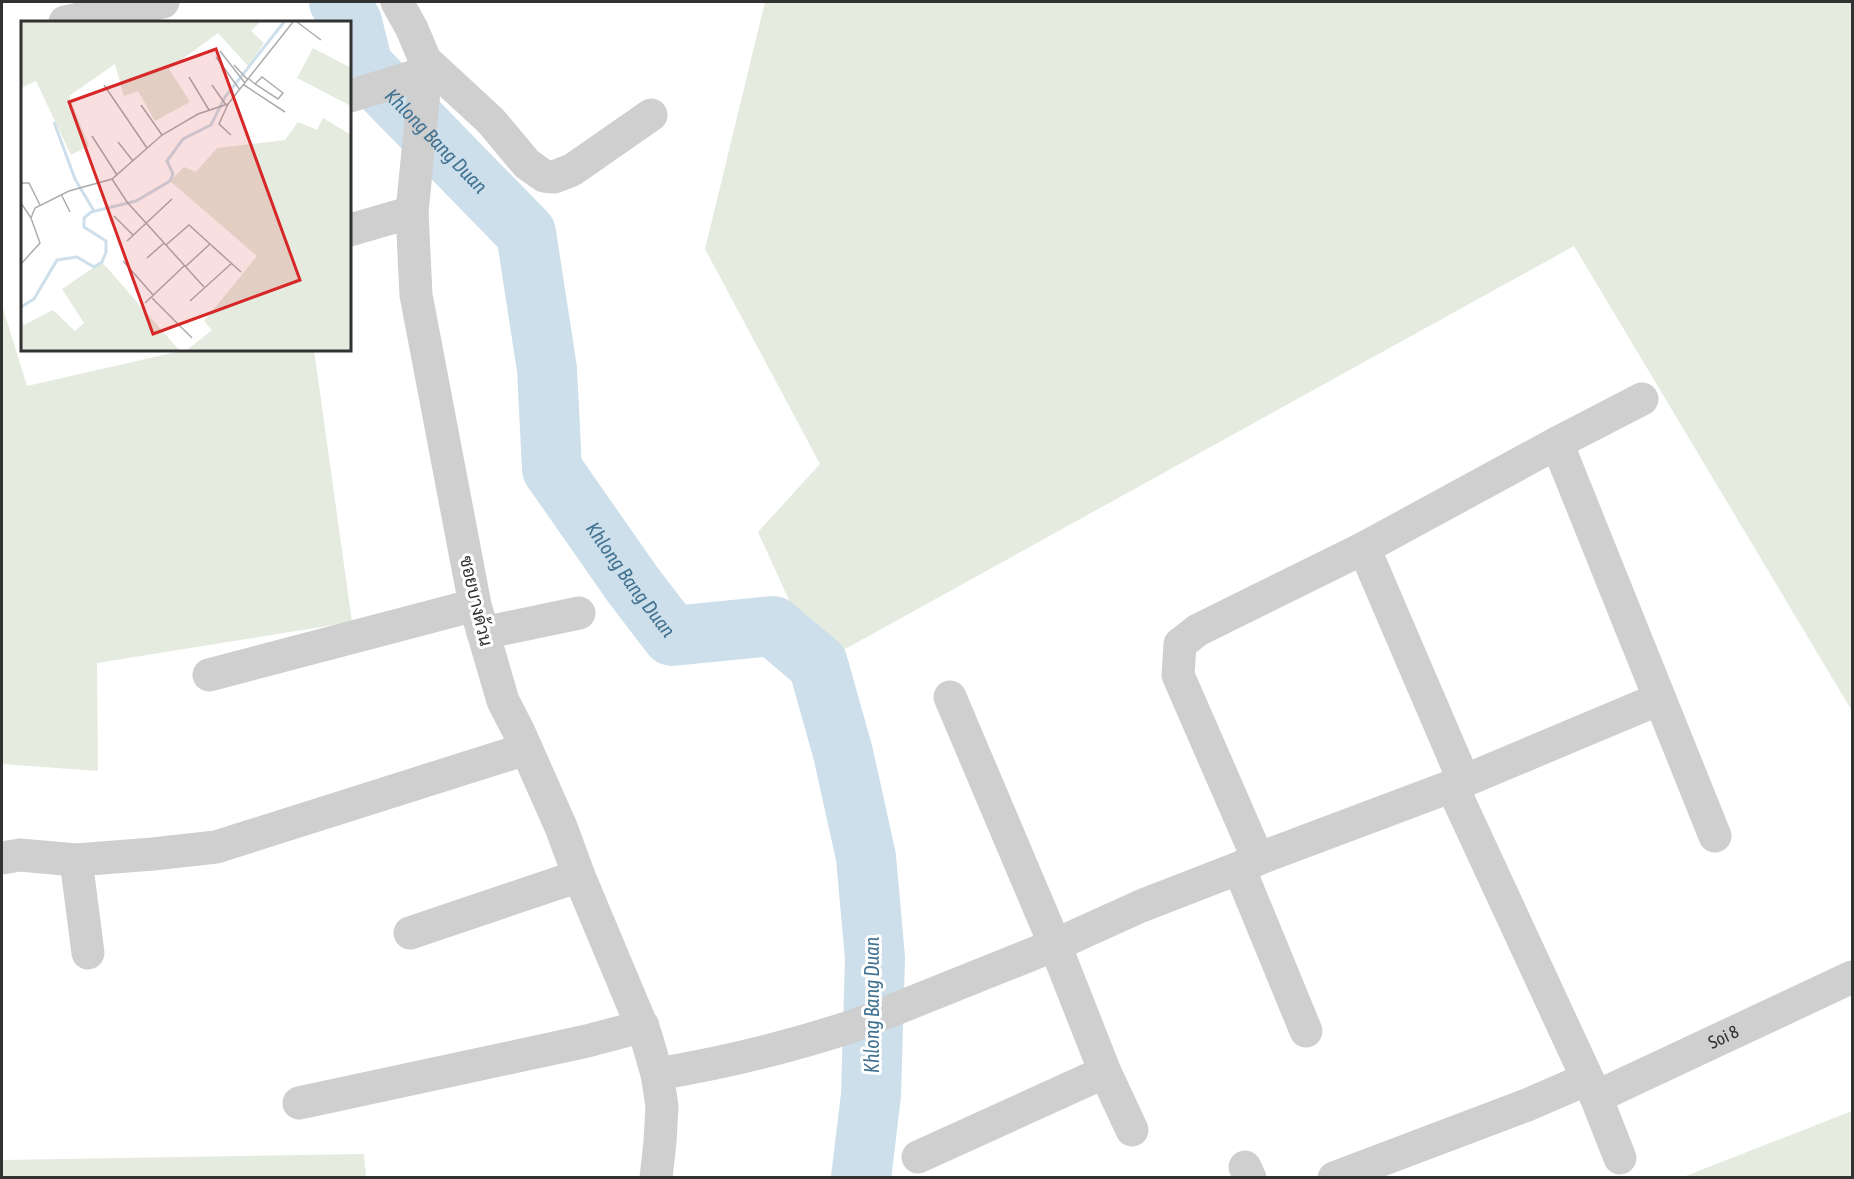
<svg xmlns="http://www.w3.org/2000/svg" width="1854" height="1179" font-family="'Asap Condensed',Sarabun,sans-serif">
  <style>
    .green { fill: #e5ebdf }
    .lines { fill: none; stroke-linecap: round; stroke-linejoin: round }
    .river { stroke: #cddfea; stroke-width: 60 }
    .minor { stroke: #cfcfcf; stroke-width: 33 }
    .labels { text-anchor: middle; stroke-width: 6; stroke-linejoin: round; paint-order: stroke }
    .street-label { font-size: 18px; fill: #323232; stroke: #fff }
    .water-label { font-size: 20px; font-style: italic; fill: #437392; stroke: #fff }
    .inset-river { fill: none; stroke: #cddfea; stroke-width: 3 }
    .inset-road { fill: none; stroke: #adadad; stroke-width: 1.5 }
    .view { fill: #d62828; fill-opacity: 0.15; stroke: #d62828; stroke-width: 3 }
    .inset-edge { fill: none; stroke: #323232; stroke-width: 3 }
  </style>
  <rect width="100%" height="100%" fill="#fff"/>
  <path class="green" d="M765 2H1852V711L1574 246 818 664 758 532 820 464 705 249Z
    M2 305 27 386 185 350H314L352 622 97 663 98 771 2 764Z
    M1852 1111V1177H1683Z
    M364 1154 366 1177H2V1160Z"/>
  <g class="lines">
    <path class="river" id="s1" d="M339 2 352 22 363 66 526 233 547 369 552 469 633 585 672 636 773 626 818 664 843 753 866 857 875 958 871 1095 861 1178"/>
    <g class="minor">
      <path d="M397 2 412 29 425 60 424 91 412 212 416 295 475 605 503 701 518 730 561 827 579 876 646 1036 657 1074 662 1106 660 1142 656 1178"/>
      <path d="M65 22 163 2"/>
      <path d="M425 60 491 121 527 164 544 176 554 177 572 170 651 115"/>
      <path d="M350 96 425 73"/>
      <path d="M350 230 412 212"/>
      <path d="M1557 443 1715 836"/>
      <path d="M1364 548 1464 781"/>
      <path d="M483 633 579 613"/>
      <path d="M209 675 475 605"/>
      <path d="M950 697 1055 945 1105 1072 1132 1130"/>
      <path d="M1452 786 1596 1097 1620 1158"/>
      <path d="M2 858 20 855 76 860 153 854 216 847 526 749"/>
      <path d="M1258 859 1178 675 1180 644 1198 630 1364 548 1557 443 1642 399"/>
      <path d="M76 860 88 953"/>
      <path d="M1239 868 1306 1031"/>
      <path d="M410 933 579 876"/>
      <path d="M657 1074C723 1063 789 1047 853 1026L1055 945 1141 906 1239 868 1258 859 1452 786 1659 699"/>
      <path id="s2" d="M1596 1097 1852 977"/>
      <path d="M299 1103 587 1041 643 1026"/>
      <path d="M918 1157 1105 1072"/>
      <path d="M1245 1167 1250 1178"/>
      <path d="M1334 1178 1527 1105 1587 1079"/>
    </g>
  </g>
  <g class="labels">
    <g class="street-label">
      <text transform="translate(476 601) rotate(77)" y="6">ซอยบางด้วน</text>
      <text dy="6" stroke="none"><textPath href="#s2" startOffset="141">Soi 8</textPath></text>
    </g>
    <g class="water-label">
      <text dy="7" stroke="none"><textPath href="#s1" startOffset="174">Khlong Bang Duan</textPath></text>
      <text dy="7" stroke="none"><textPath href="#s1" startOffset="676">Khlong Bang Duan</textPath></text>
      <text transform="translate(872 1005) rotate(-90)" y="7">Khlong Bang Duan</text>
    </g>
  </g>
  <g transform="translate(21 21)">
    <rect width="330" height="330" fill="#fff"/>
    <path d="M0 1H239L230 10 243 22 227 45 197 12 148 48 169 81 134 100 117 70 103 75 94 43 48 75 68 125 50 134 15 60 0 67ZM292 27 330 47V85L276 57ZM302 97 330 114V329H166L191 309 183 300 236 235 149 160 163 146 175 151 196 127 264 119 277 101 296 109ZM81 241 158 329H0V298L3 304 32 289 54 310 63 302 41 268Z" fill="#e5ebdf"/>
    <path class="inset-river" d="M33 101 54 158 73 190M0 286 13 278 36 239 56 236 73 246 81 241 85 231V220L63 206V197L70 191 115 180 149 160 152 153 146 140 162 118 190 104 204 76 263 1"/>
    <path class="inset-road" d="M276 1 300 19M199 30 224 62M195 36 219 69M213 44 227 59M168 56 188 89M228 58 234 63 257 78 262 72 241 56 234 63M83 64 126 127M191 64 205 84M223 64 264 91M207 83 198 103 210 114M120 84 141 114M71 115 96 154M97 121 112 140M91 158 106 181 183 266M1 162H8L19 184M40 173 49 191M0 182 10 197M93 195 112 214M106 220 151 178M145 224 168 204 220 251M126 237 143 222M102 240 133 275M0 243 19 222 10 197 14 187 48 170 91 158 141 114 177 93 207 83 272 1M164 246 189 223M131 277 171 317M169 280 211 242M124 282 163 245"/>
    <path class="view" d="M195 28 279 259 132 313 48 81Z"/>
    <rect width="330" height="330" class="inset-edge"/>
  </g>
  <rect width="1854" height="1179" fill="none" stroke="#323232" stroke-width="6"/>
</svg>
